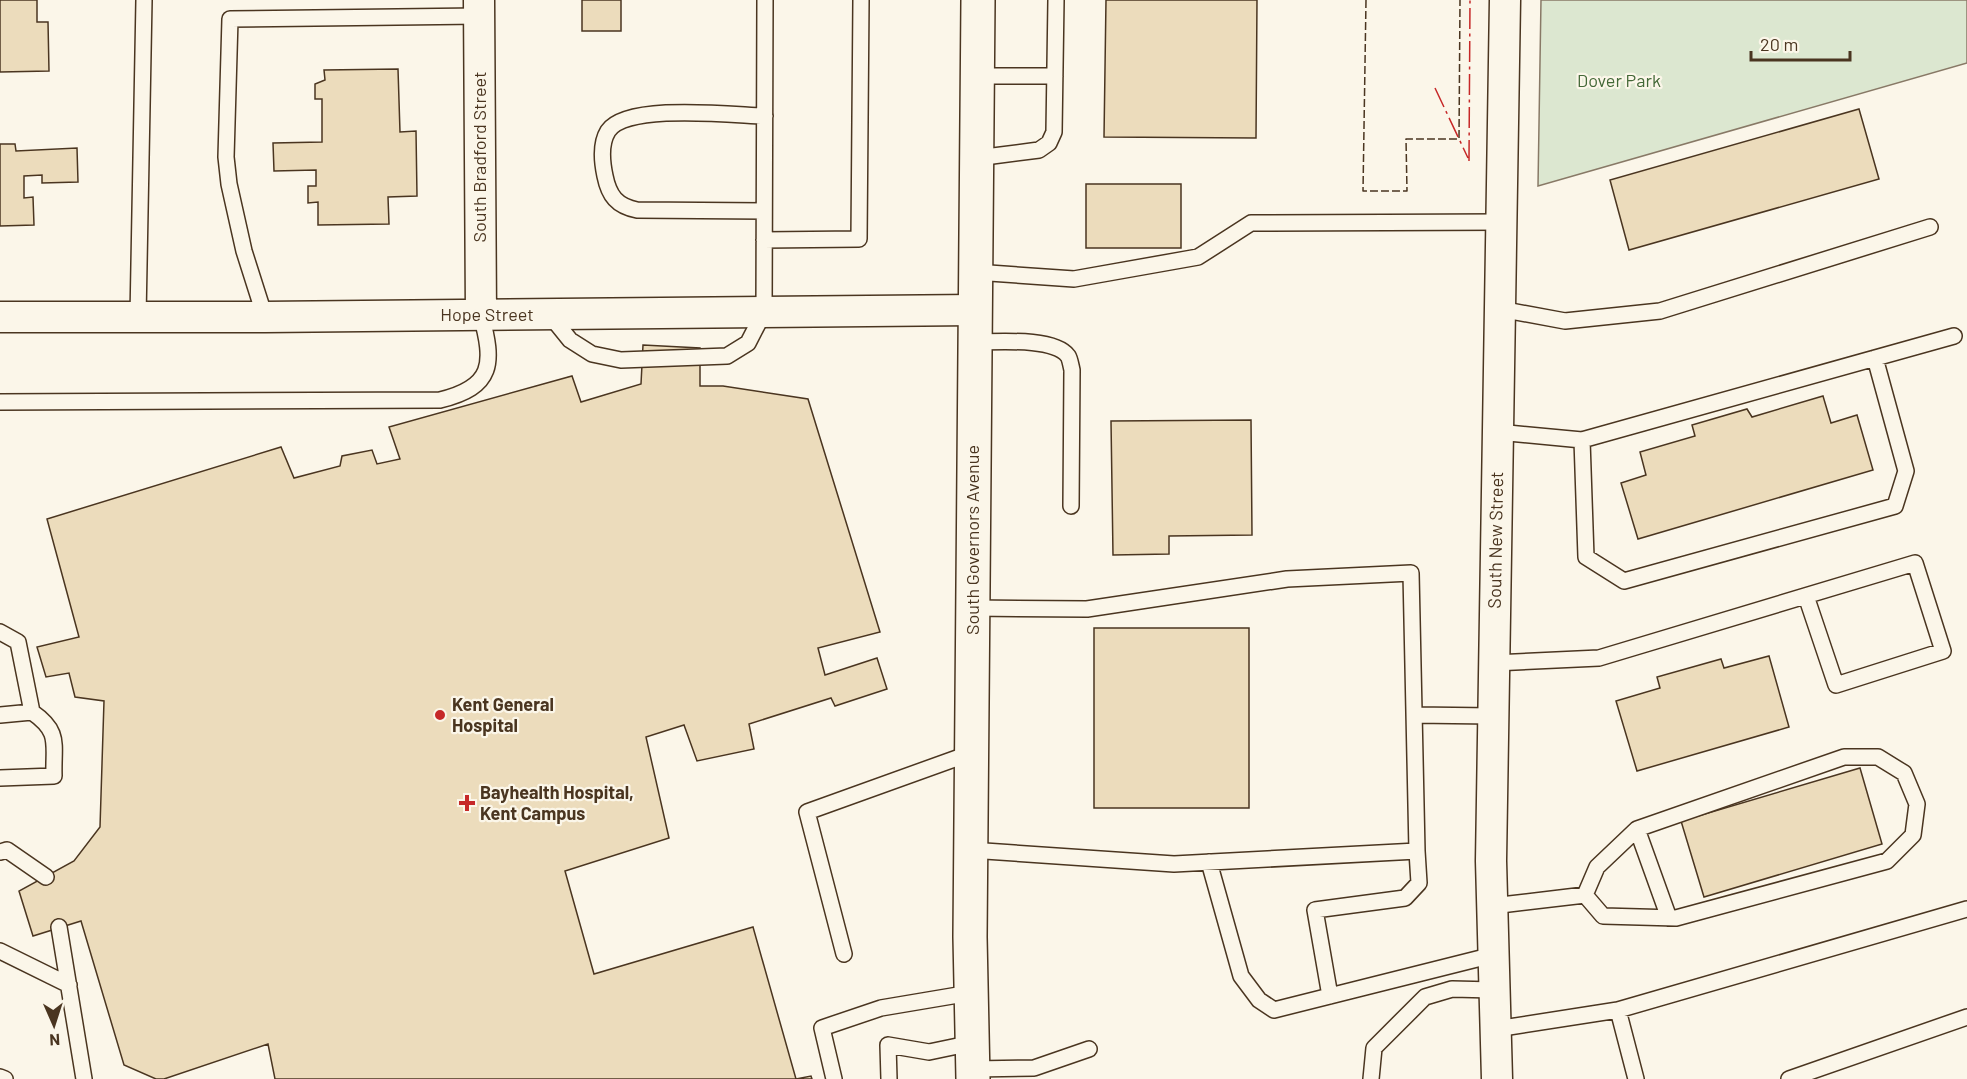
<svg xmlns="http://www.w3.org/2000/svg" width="1967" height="1079" font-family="Barlow,sans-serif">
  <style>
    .green { fill: #dce7d0; stroke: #887966; stroke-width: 1.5 }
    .building { fill: #ecdcbc; stroke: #4a3520; stroke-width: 1.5 }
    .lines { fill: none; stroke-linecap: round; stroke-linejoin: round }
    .lane-casing { stroke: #4a3520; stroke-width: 18 }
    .street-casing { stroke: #4a3520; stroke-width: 33 }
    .secondary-casing { stroke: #4a3520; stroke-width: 36 }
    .lane { stroke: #fbf6e9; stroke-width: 15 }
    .street { stroke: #fbf6e9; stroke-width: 30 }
    .secondary { stroke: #fbf6e9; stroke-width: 33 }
    .fence { stroke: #4a3520; stroke-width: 1.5; stroke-dasharray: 8 3; stroke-linecap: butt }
    .power { stroke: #c62828; stroke-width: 1.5; stroke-dasharray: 21 4.5 3 4.5; stroke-linecap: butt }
    .poi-dot { fill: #c62828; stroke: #fbf6e9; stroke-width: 2 }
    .labels { text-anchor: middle; stroke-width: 4.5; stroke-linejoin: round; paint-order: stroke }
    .park-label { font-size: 18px; fill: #436837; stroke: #fbf6e9 }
    .street-label { font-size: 18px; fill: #4a3520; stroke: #fbf6e9 }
    .poi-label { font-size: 18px; font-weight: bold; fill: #4a3520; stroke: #fbf6e9; text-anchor: start }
  </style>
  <rect width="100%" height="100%" fill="#fbf6e9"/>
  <path class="green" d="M1541 0H1967V63L1538 186Z"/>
  <path class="building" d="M0 0H37V22H48L49 71 0 72Z
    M582 0H621V31H582Z
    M1106 0H1257L1256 138 1104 137Z
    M398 69 400 132 416 131 417 196 388 197 389 224 318 225V202L308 203V186H316V170L274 171 273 143 322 142V99H315V84L325 80 324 70Z
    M1859 109 1879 179 1629 250 1610 180Z
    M0 144H15L16 151 77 148 78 182 42 183V175L24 176V198L33 197 34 225 0 226Z
    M1086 184H1181V248H1086Z
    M643 345 700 348V386H723L808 399 880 632 818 648 825 675 877 658 887 689 835 706 831 698 749 724 754 749 697 761 684 725 646 737 669 838 565 871 594 974 753 927 796 1079 811 1076 812 1079H275L268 1044 164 1079H156L124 1065 81 921 33 936 19 891 74 861 100 827 104 701 75 697 69 673 46 677 37 647 79 637 47 519 281 447 294 478 340 466 342 456 372 450 377 464 400 459 389 427 572 376 581 402 641 384Z
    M1823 396 1831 423 1857 415 1873 470 1638 539 1621 483 1646 475 1640 452 1695 436 1692 425 1747 409 1752 417Z
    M1251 420 1252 535 1169 536V554L1113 555 1111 421Z
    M1094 628H1249V808H1094Z
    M1769 656 1789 727 1637 771 1616 701 1660 688 1657 677 1721 659 1724 668Z
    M1860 768 1882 844 1704 897 1681 821Z"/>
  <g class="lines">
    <defs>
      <path id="lane" d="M977 76H1055
        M977 158 1039 150 1049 143 1054 132 1056 0
        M764 211 637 210C617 206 609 196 605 176 602 162 600 144 608 131 627 103 732 115 765 116
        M764 240 859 239 861 0
        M975 272 1074 279 1198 257 1251 223 1501 222
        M1500 309 1565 321 1660 311 1930 227
        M549 314 570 340 592 354 621 360 727 356 748 343 764 312 765 0
        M138 317 144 0
        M265 317 244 251 229 184 226 157 230 19 479 16
        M974 342C996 342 1054 337 1068 356 1070 359 1071 366 1072 370L1071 506
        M0 402 440 400C494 387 494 363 481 315
        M1498 432 1582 440 1954 336
        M1582 440 1586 557 1624 581 1895 506 1906 471 1875 358
        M0 632 18 642 32 712
        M1494 663 1599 658 1915 563 1943 651 1836 685 1806 596
        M0 715 32 712C61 732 53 744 54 776L0 778
        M1414 715 1493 716
        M1844 757H1878L1904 773 1917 804 1913 835 1887 861 1676 918 1603 916 1585 895 1597 867 1637 829Z
        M1637 829 1669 918
        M970 850 1174 864 1417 851 1411 573 1287 579 1087 609 972 608
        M0 852 7 850 46 877
        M1209 862 1241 976 1259 1000 1274 1010 1493 955
        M1492 906 1585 895
        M59 927 84 1079
        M0 951 69 985
        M844 954 807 812 971 753
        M1330 996 1315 910 1405 898 1419 883 1417 851
        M1618 1010 1636 1079
        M1496 1029 1618 1010 1967 909
        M973 1069 1034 1068 1089 1049
        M0 1077 5 1079
        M834 1079 822 1028 881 1008 970 993
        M889 1079 888 1045 929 1052 972 1043
        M1371 1079 1374 1048 1425 997 1452 989 1494 990
        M1789 1079 1967 1017"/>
      <path id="street" d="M479 0 481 315
        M0 317H265L975 310
        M1497 1079 1491 861 1505 0"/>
      <path id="secondary" d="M973 1079 970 937 978 0"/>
    </defs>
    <use href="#lane" class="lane-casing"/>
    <use href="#street" class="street-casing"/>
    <use href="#secondary" class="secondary-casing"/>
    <use href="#lane" class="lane"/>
    <use href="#street" class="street"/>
    <use href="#secondary" class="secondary"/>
    <path class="fence" d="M1366 0 1363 191H1407L1406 139H1459L1460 0"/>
    <path class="power" d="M1435 88 1468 158
      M1469 161 1470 0"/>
  </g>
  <g class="poi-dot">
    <circle cx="440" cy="715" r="6"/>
    <path d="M464 794h6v6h6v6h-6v6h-6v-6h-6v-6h6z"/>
  </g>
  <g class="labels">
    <g class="park-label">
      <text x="1619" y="87">Dover Park</text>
    </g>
    <g class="street-label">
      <text transform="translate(480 157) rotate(-90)" y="6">South Bradford Street</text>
      <text x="487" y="321">Hope Street</text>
      <text transform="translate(973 540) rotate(-90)" y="6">South Governors Avenue</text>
      <text transform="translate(1496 540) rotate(-89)" y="6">South New Street</text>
    </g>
    <g class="poi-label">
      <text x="452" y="711">Kent General<tspan x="452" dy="21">Hospital</tspan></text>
      <text x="480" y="799">Bayhealth Hospital,<tspan x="480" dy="21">Kent Campus</tspan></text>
    </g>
  </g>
  <g transform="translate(54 1025) rotate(177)" stroke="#fbf6e9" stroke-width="4.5" paint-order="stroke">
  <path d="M0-4.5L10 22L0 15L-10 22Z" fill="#4a3520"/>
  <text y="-9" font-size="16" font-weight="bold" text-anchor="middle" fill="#4a3520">N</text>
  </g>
  <path d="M1751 51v9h99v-9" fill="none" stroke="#4a3520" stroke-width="3"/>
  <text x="1760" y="51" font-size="18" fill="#4a3520" stroke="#fbf6e9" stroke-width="4.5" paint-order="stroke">20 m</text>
</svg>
